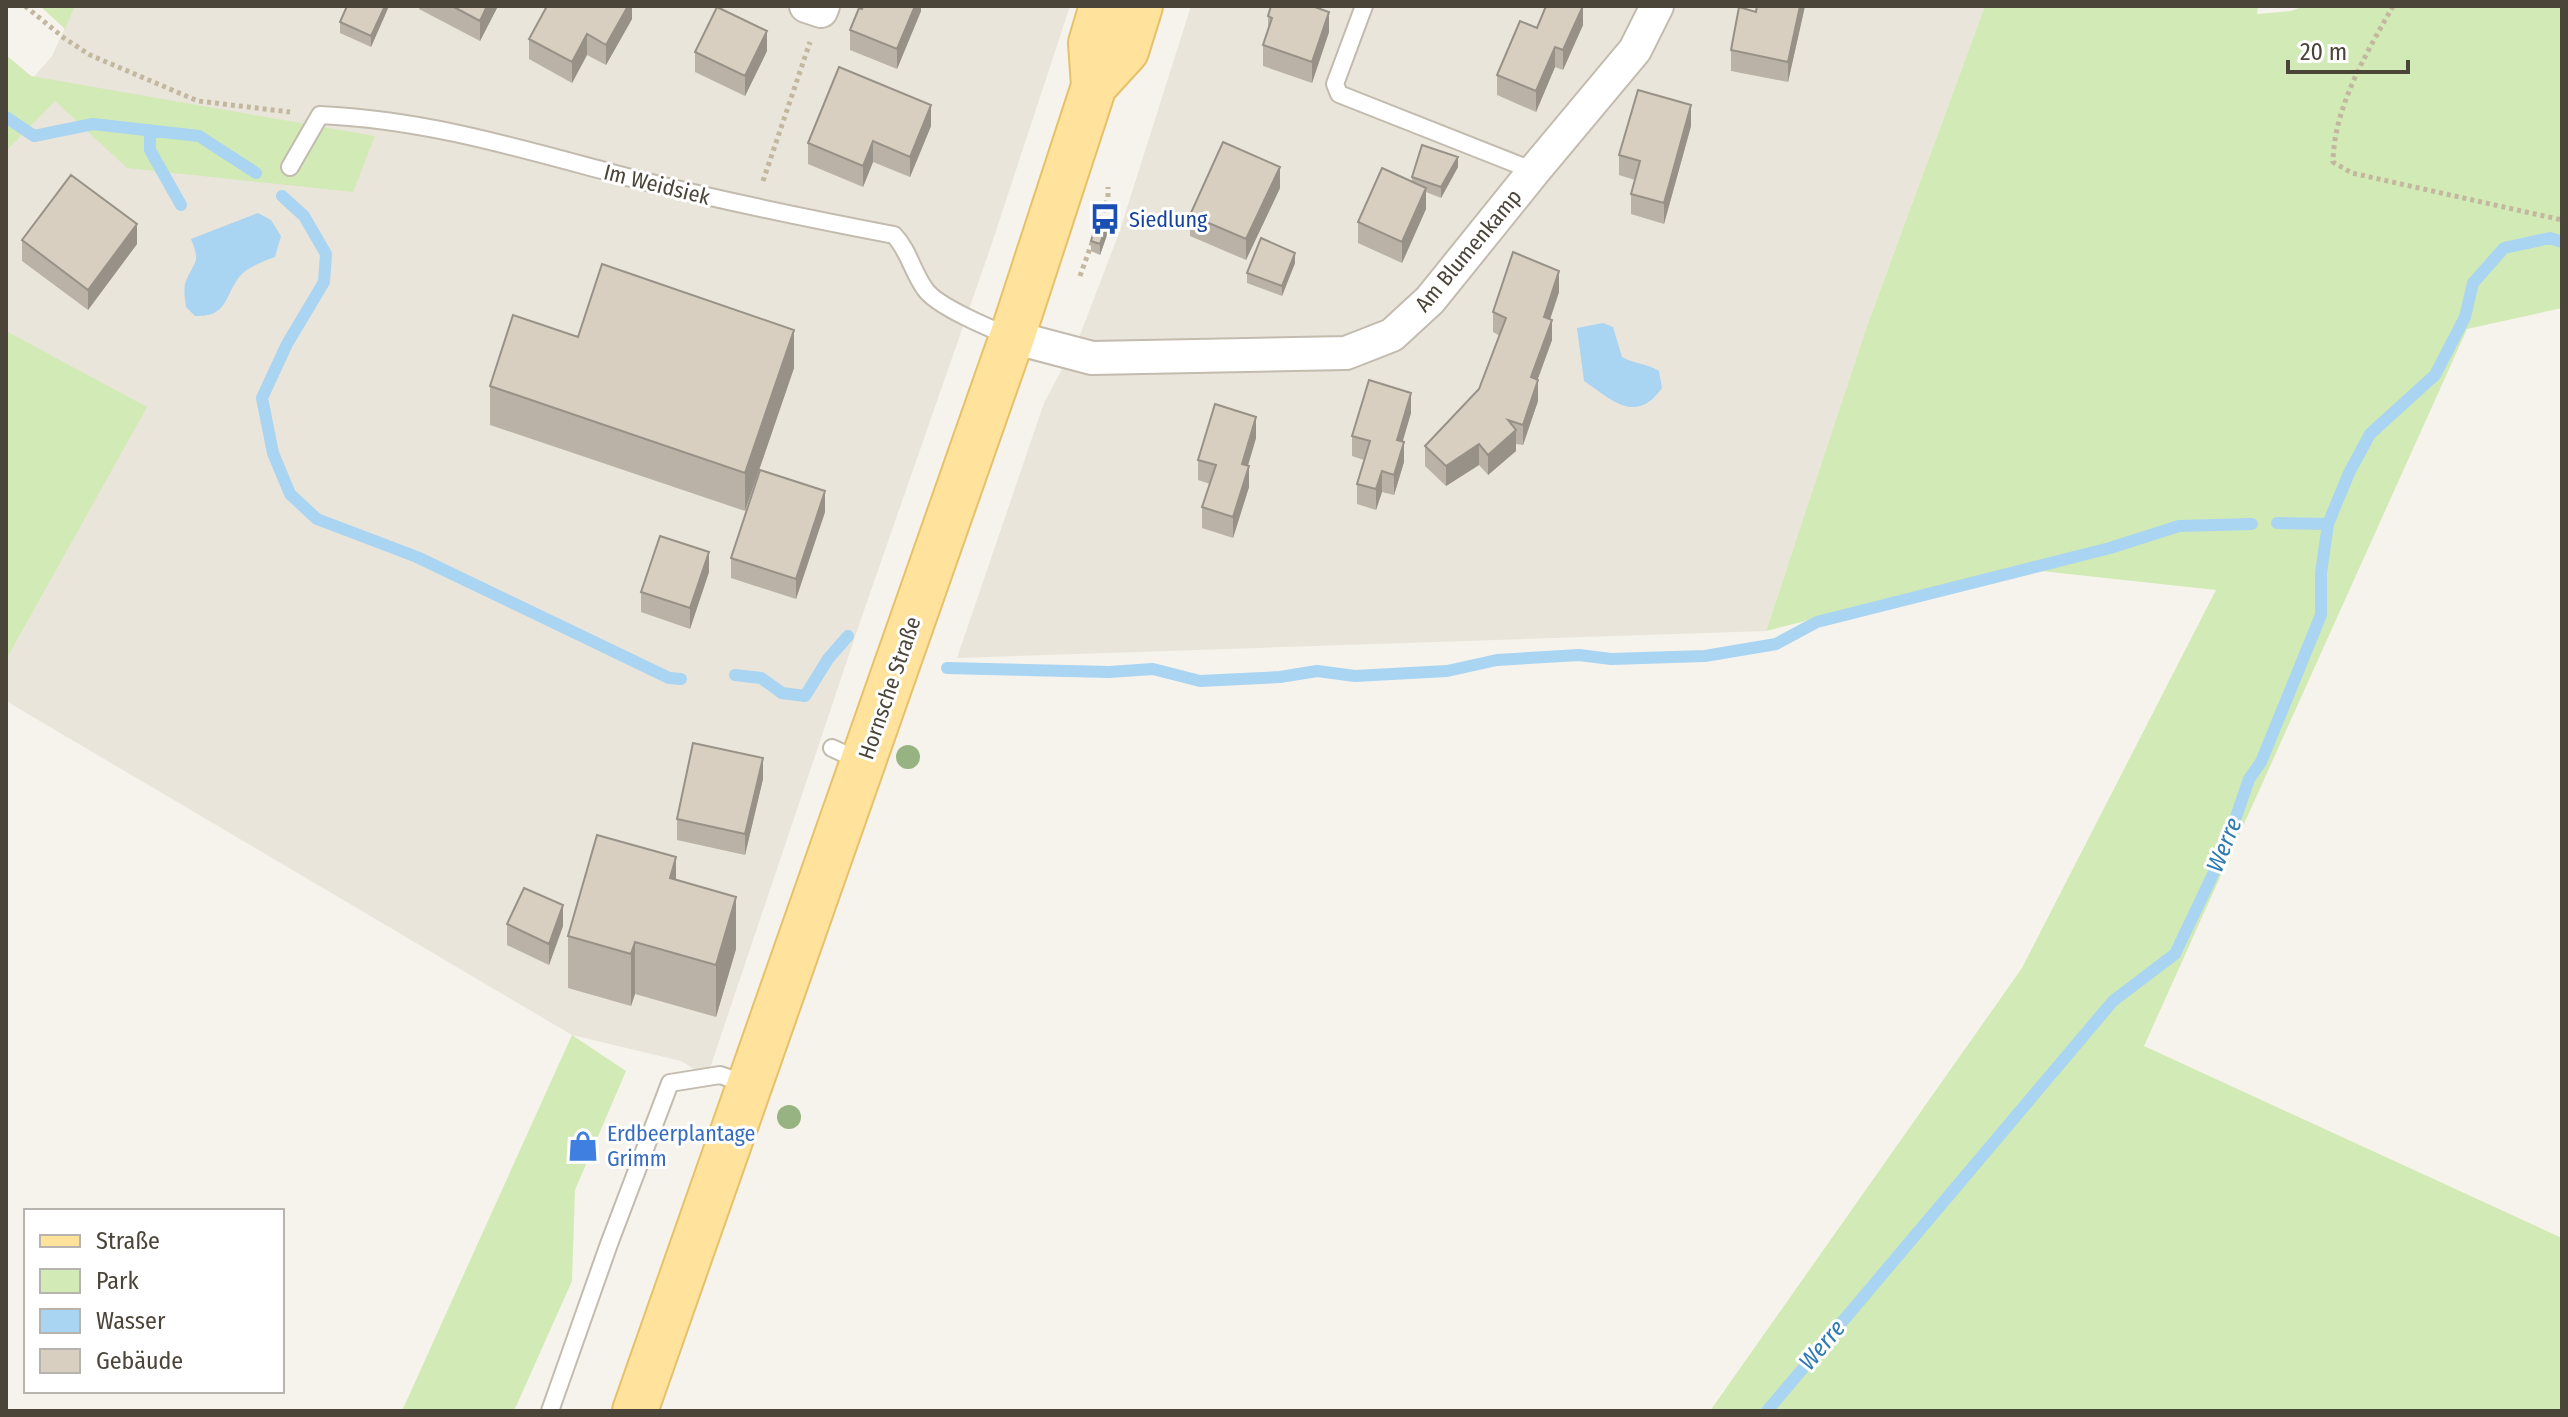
<svg xmlns="http://www.w3.org/2000/svg" width="2568" height="1417" font-family="'Fira Sans Condensed',sans-serif">
  <style>
    .residential { fill: #eae5da }
    .green { fill: #d2eab5 }
    .water { fill: #a9d4f2 }
    .lines { fill: none; stroke-linecap: round; stroke-linejoin: round }
    .stream { stroke: #a9d4f2; stroke-width: 12 }
    .lane-casing { stroke: #c2bbae; stroke-width: 20 }
    .street-casing { stroke: #c2bbae; stroke-width: 36 }
    .primary-casing { stroke: #e6c16a; stroke-width: 48 }
    .path { stroke: #c4b79f; stroke-width: 5; stroke-dasharray: 4 4; stroke-linecap: butt }
    .lane { stroke: #fff; stroke-width: 16 }
    .street { stroke: #fff; stroke-width: 32 }
    .primary { stroke: #ffe39c; stroke-width: 44 }
    .tree { fill: #97b381 }
    .wall { fill: #bab2a6 }
    .shaded-wall { fill: #979187 }
    .building { fill: #d8cfc1; stroke: #979187; stroke-width: 2 }
    .labels { text-anchor: middle; stroke-width: 6; stroke-linejoin: round; paint-order: stroke }
    .street-label { font-size: 22px; fill: #4b4439; stroke: #fff }
    .transit-label { font-size: 22px; fill: #164399; stroke: #fff; text-anchor: start }
    .shop-label { font-size: 22px; fill: #366cbe; stroke: #fff; text-anchor: start }
    .water-label { font-size: 24px; font-style: italic; fill: #2e7ab2; stroke: #fff }
  </style>
  <rect width="100%" height="100%" fill="#f6f3ec"/>
  <path class="residential" d="M75 6H1070L990 249 860 622 707 1077 681 1061 572 1035 6 701V660L146 407 6 337V109L52 56Z
    M1191 6H1985L1867 326 1766 631 957 658 1044 403 1080 335 1119 233Z"/>
  <path class="green" d="M40 6H75L65 29Z
    M1985 6H2258L2257 14 2291 11 2304 6H2562V308L2467 329 2144 1046 2562 1238V1411H1710L2022 968 2216 590 2013 568 1766 631 1867 326Z
    M6 55 31 76 375 136 353 192 127 168 55 101 6 151Z
    M6 331 147 407 6 660Z
    M572 1035 626 1071 575 1190 572 1281 514 1411H402Z"/>
  <path class="water" d="M258 213 271 220 281 236 275 257C264 261 248 267 240 276 225 294 228 318 195 316L186 307C185 299 183 288 186 281 195 259 201 264 191 239Z
    M1603 323 1613 327 1622 357C1634 364 1647 363 1659 371L1662 388C1636 425 1612 400 1584 381L1577 328Z"/>
  <g class="lines">
    <path class="stream" d="M6 117 34 136 93 124 199 136 256 173
      M150 130V150L181 205
      M282 196 304 216 326 254 324 282 287 344 262 398 273 453 290 494 317 519 417 557 669 678 681 679
      M2277 523 2328 524
      M947 668 1109 672 1153 669 1200 681 1280 677 1317 671 1355 676 1447 671 1497 660 1579 655 1611 659 1705 656 1776 644 1817 622 2110 548 2179 526 2252 524
      M735 675 761 678 782 693 805 696 828 659 848 636
      M1767 1411 2113 1001 2175 954 2225 849 2249 779 2261 762 2321 615V573L2328 524 2349 473 2370 434 2435 375 2465 317 2473 283 2504 248 2550 238 2562 242"/>
    <defs>
      <path id="lane" d="M1364 6 1335 84 1339 94 1534 171
        M290 167 320 115C430 120 525 150 631 178 718 200 805 218 894 235 909 251 912 271 925 289 936 306 991 329 1012 337
        M832 748 862 762
        M550 1411 609 1244 670 1083 720 1075 749 1085"/>
      <path id="street" d="M806 6 821 11 823 6
        M1012 337 1092 358 1346 353 1392 335 1430 300 1534 171 1635 50 1657 6"/>
      <path id="primary" d="M1094 86 1126 51 1140 6
        M635 1411 1012 337 1094 86 1091 43 1102 6"/>
    </defs>
    <use href="#lane" class="lane-casing"/>
    <use href="#street" class="street-casing"/>
    <use href="#primary" class="primary-casing"/>
    <path class="path" d="M25 6 64 38 90 55 198 101 290 112
      M2393 6C2366 54 2334 107 2333 162L2352 173 2562 220
      M763 181 810 42
      M1097 227 1108 198V187
      M1080 276 1093 240"/>
    <use href="#lane" class="lane"/>
    <use href="#street" class="street"/>
    <use href="#primary" class="primary"/>
  </g>
  <g class="tree">
    <circle cx="908" cy="757" r="12"/>
    <circle cx="789" cy="1117" r="12"/>
  </g>
  <path class="wall" d="M389 6 371 47 340 33V22Z
    M419 6H498L480 41 419 9Z
    M632 6V19L606 65 587 55 572 83 529 59V39Z
    M921 6V11L897 69 850 50V30L862 9Z
    M1583 6V25L1563 70 1555 67 1536 112 1497 95V75L1537 28Z
    M1805 6 1788 82 1731 71V50L1756 12Z
    M1268 16 1329 32 1312 83 1263 66V45L1268 30Z
    M767 51 745 96 695 72V52Z
    M931 126 910 177 873 162 863 187 808 164V143Z
    M1691 126 1664 224 1631 214V194L1635 180 1619 175V155Z
    M1458 167 1441 198 1426 192V209L1402 263 1358 243V222L1412 182V177Z
    M1280 188 1246 260 1190 236V215Z
    M1107 235 1100 255 1091 251V241Z
    M22 240 137 244 88 310 22 261Z
    M1295 263 1282 296 1247 283V273Z
    M1559 292 1550 319 1552 340 1537 380 1538 401 1523 445 1516 444V451L1488 475 1479 465 1446 486 1425 466V446L1479 389 1500 336 1493 332V312Z
    M578 337 794 368 745 511 490 425V386Z
    M1411 413 1402 441 1404 462 1394 495 1382 492 1376 510 1357 504V484L1364 460 1352 456V436Z
    M1256 438 1248 466 1249 487 1233 538 1202 528V507L1210 484 1198 480V460Z
    M825 512 796 599 731 578V558Z
    M709 572 690 629 641 612V592Z
    M763 779 745 855 677 840V819Z
    M676 879 736 949 716 1017 635 994 631 1006 568 988V936Z
    M507 924 563 926 549 965 507 945Z"/>
  <path class="shaded-wall" d="M385 6H389L371 47V36Z
    M487 6H498L480 41V21Z
    M628 6H632V19L606 65V45Z
    M915 6H921V11L897 69V49Z
    M1583 6V25L1563 70V50Z
    M1800 6H1805L1788 82V62Z
    M1329 12V32L1312 83V62Z
    M767 31V51L745 96V76Z
    M587 34V55L572 83V62Z
    M1555 47V67L1536 112V91Z
    M931 105V126L910 177V157Z
    M1691 105V126L1664 224V203Z
    M873 141V162L863 187V166Z
    M1458 157V167L1441 198V187Z
    M1280 167V188L1246 260V239Z
    M1426 188V209L1402 263V242Z
    M137 224V244L88 310V290Z
    M1107 224V235L1100 255V244Z
    M1295 253V263L1282 296V286Z
    M1559 271V292L1544 338V317Z
    M1552 320V340L1531 398V377Z
    M794 330V368L745 511V473Z
    M1538 380V401L1523 445V425Z
    M1411 393V413L1397 461V440Z
    M1256 417V438L1242 485V464Z
    M1516 430V451L1488 475V455Z
    M1404 442V462L1394 495V475Z
    M1479 444V465L1446 486V466Z
    M1249 466V487L1233 538V517Z
    M1382 471V492L1376 510V489Z
    M825 491V512L796 599V579Z
    M709 552V572L690 629V608Z
    M763 758V779L745 855V834Z
    M676 857V909L670 878Z
    M736 897V949L716 1017V965Z
    M563 905V926L549 965V944Z
    M635 942V994L631 1006V954Z"/>
  <path class="building" d="M347 6H385L371 36 340 22Z
    M452 6H487L480 21Z
    M547 6H628L606 45 587 34 572 62 529 39Z
    M863 6H915L897 49 850 30 859 8 862 9Z
    M1271 6H1312L1329 12 1312 62 1263 45 1272 18 1268 16Z
    M1546 6H1583L1563 50 1555 47 1536 91 1497 75 1520 21 1537 28Z
    M1757 6H1800L1788 62 1731 50 1739 7 1756 12Z
    M717 7 767 31 745 76 695 52Z
    M839 67 931 105 910 157 873 141 863 166 808 143Z
    M1638 90 1691 105 1664 203 1631 194 1640 161 1619 155Z
    M1223 142 1280 167 1246 239 1190 215Z
    M1422 145 1458 157 1441 187 1412 177Z
    M1382 168 1426 188 1402 242 1358 222Z
    M71 175 137 224 88 290 22 240Z
    M1097 221 1107 224 1100 244 1091 241Z
    M1261 238 1295 253 1282 286 1247 273Z
    M1513 252 1559 271 1544 317 1552 320 1531 377 1538 380 1523 425 1508 420 1516 430 1488 455 1479 444 1446 466 1425 446 1479 389 1506 318 1493 312Z
    M602 264 794 330 745 473 490 386 513 315 578 337Z
    M1369 380 1411 393 1397 440 1404 442 1394 475 1382 471 1376 489 1357 484 1370 441 1352 436Z
    M1215 404 1256 417 1242 464 1249 466 1233 517 1202 507 1216 465 1198 460Z
    M760 470 825 491 796 579 731 558Z
    M660 536 709 552 690 608 641 592Z
    M693 743 763 758 745 834 677 819Z
    M597 835 676 857 670 878 736 897 716 965 635 942 631 954 568 936Z
    M524 888 563 905 549 944 507 924Z"/>
  <defs>
    <symbol id="bus-bare" viewBox="-9 -9 18 18"><path d="M-5-6H5V4H4V6H2V4H-2V6H-4V4H-5ZM-3.5-4V0h7V-4ZM-3.5 1.2v1.5H-2V1.2ZM2 1.2v1.5H3.5V1.2Z" fill="#1a4fb4" stroke="#fff" stroke-width="2.5" paint-order="stroke"/></symbol>
    <symbol id="shop-bare" viewBox="-9 -9 18 18"><path d="M-5-2.5h2.3a2.7 3.5 0 0 1 5.4 0H5L5.5 6h-11ZM-1.5-2.5h3a1.5 2.3 0 0 0-3 0Z" fill="#3f7fe0" stroke="#fff" stroke-width="2.5" paint-order="stroke"/></symbol>
  </defs>
  <g fill-rule="evenodd">
    <use href="#bus-bare" x="1083" y="197" width="44" height="44"/>
    <use href="#shop-bare" x="561" y="1124" width="44" height="44"/>
  </g>
  <g class="labels">
    <g class="street-label">
      <text transform="translate(657 184) rotate(14)" y="8">Im Weidsiek</text>
      <text transform="translate(1468 250) rotate(-50)" y="8">Am Blumenkamp</text>
      <text transform="translate(889 688) rotate(-71)" y="8">Hornsche Straße</text>
    </g>
    <g class="transit-label">
      <text x="1129" y="227">Siedlung</text>
    </g>
    <g class="shop-label">
      <text x="607" y="1141">Erdbeerplantage<tspan x="607" dy="25">Grimm</tspan></text>
    </g>
    <g class="water-label">
      <text transform="translate(2224 845) rotate(-68)" y="8">Werre</text>
      <text transform="translate(1822 1345) rotate(-50)" y="8">Werre</text>
    </g>
  </g>
  <rect width="2568" height="1417" fill="none" stroke="#4b4439" stroke-width="16"/>
  <rect x="24" y="1209" width="260" height="184" fill="#ffffff" stroke="#b7b4b0" stroke-width="2"/>
  <rect x="40" y="1235" width="40" height="12" fill="#ffe39c" stroke="#b7b4b0" stroke-width="2"/>
  <text x="96" y="1249" font-size="24" fill="#4b4439">Straße</text>
  <rect x="40" y="1269" width="40" height="24" fill="#d2eab5" stroke="#b7b4b0" stroke-width="2"/>
  <text x="96" y="1289" font-size="24" fill="#4b4439">Park</text>
  <rect x="40" y="1309" width="40" height="24" fill="#a9d4f2" stroke="#b7b4b0" stroke-width="2"/>
  <text x="96" y="1329" font-size="24" fill="#4b4439">Wasser</text>
  <rect x="40" y="1349" width="40" height="24" fill="#d8cfc1" stroke="#b7b4b0" stroke-width="2"/>
  <text x="96" y="1369" font-size="24" fill="#4b4439">Gebäude</text>
  <path d="M2288 60v12h120v-12" fill="none" stroke="#4b4439" stroke-width="4"/>
  <text x="2300" y="60" font-size="24" fill="#4b4439" stroke="#ffffff" stroke-width="6" paint-order="stroke">20 m</text>
</svg>
